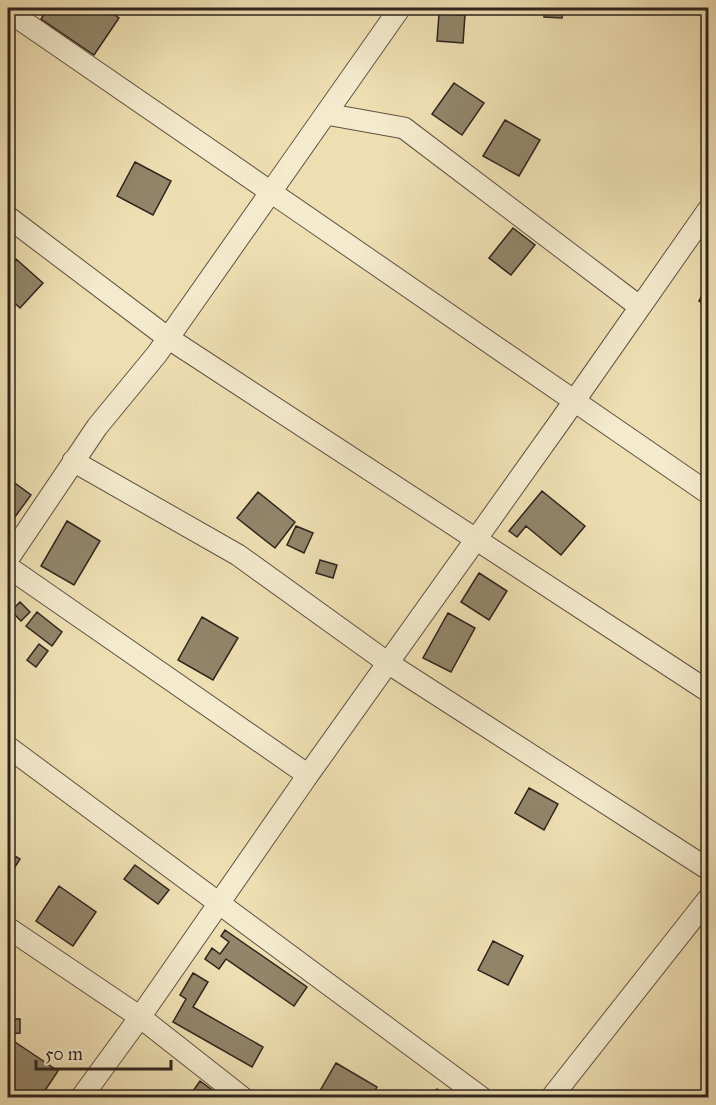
<svg xmlns="http://www.w3.org/2000/svg" width="716" height="1105" font-family="'IM FELL Great Primer',serif">
  <style>
    .building { fill: #92856a; stroke: #2f241d; stroke-width: 1.5 }
    .lines { fill: none; stroke-linecap: round; stroke-linejoin: round }
    .minor-casing { stroke: #5f5342; stroke-width: 23 }
    .minor { stroke: #f4eacd; stroke-width: 21 }
  </style>
  <rect width="100%" height="100%" fill="#eedfb2"/>
  <filter id="stains"><feTurbulence type="fractalNoise" baseFrequency=".00333" numOctaves="4"/><feColorMatrix values="0 0 0 0 .2 0 0 0 0 .09 0 0 0 0 .02 0 0 0 .5 -.17"/></filter>
  <radialGradient id="worn" r=".72"><stop offset=".6" stop-color="#630" stop-opacity="0"/><stop offset="1" stop-color="#630" stop-opacity=".3"/></radialGradient>
  <path class="building" d="M48 8H104L119 18 94 55 41 19Z
    M544 8H563L562 18 544 17Z
    M439 14 465 15 463 43 437 41Z
    M454 83 484 103 462 135 432 114Z
    M505 120 540 140 519 176 483 156Z
    M135 162 171 181 153 215 117 196Z
    M513 228 535 245 511 275 489 258Z
    M16 259 43 283 20 308 8 297V269Z
    M708 284V307L699 301Z
    M8 478 31 495 9 525 8 524Z
    M542 491 585 526 561 555 526 526 517 537 509 531Z
    M258 492 295 522 275 548 237 518Z
    M67 521 100 541 74 585 41 566Z
    M296 526 313 533 304 553 287 545Z
    M320 560 337 565 333 578 316 573Z
    M479 573 507 591 489 620 461 602Z
    M20 602 30 612 21 621 11 611Z
    M37 612 62 632 52 646 26 626Z
    M448 613 475 628 451 672 423 658Z
    M202 617 238 638 213 680 178 660Z
    M39 644 48 651 36 667 27 660Z
    M529 788 558 804 544 830 515 813Z
    M8 852 20 859 8 878Z
    M135 865 169 890 158 904 124 879Z
    M59 886 96 912 73 946 36 921Z
    M225 930 307 987 294 1006 226 959 219 969 205 959 212 948 220 954 229 942 221 936Z
    M493 941 523 956 508 985 478 970Z
    M193 973 208 982 193 1007 263 1047 252 1067 173 1022 186 999 180 995Z
    M8 1019H20V1033L8 1034Z
    M15 1042 58 1071 40 1098H8V1052Z
    M336 1063 377 1087 371 1098H319L317 1096Z
    M200 1081 223 1098H188Z
    M437 1089 449 1098H431Z"/>
  <g class="lines">
    <defs>
      <path id="minor" d="M8 11 708 493
        M326 114 404 128 640 307
        M8 217 168 338 708 691
        M73 461 238 555 388 663 708 869
        M8 559 97 427 157 354 400 8
        M8 567 308 775 561 420 708 210
        M8 747 482 1098
        M8 928 140 1017 243 1098
        M81 1098 140 1017 308 775
        M551 1098 708 899"/>
    </defs>
    <use href="#minor" class="minor-casing"/>
    <use href="#minor" class="minor"/>
  </g>
  <rect width="716" height="1105" fill="none" stroke="#eedfb2" stroke-width="30"/>
  <rect x="9" y="9" width="698" height="1087" fill="none" stroke="#2f241d" stroke-width="3"/>
  <rect x="15" y="15" width="686" height="1075" fill="none" stroke="#2f241d" stroke-width="1.5"/>
  <path d="M36 1060v9h135v-9" fill="none" stroke="#2f241d" stroke-width="3"/>
  <text x="45" y="1060" font-size="18" fill="#2f241d" stroke="#f4eacd" stroke-width="4.5" paint-order="stroke">50 m</text>
  <rect width="100%" height="100%" filter="url(#stains)"/>
  <rect width="100%" height="100%" fill="url(#worn)"/>
</svg>
